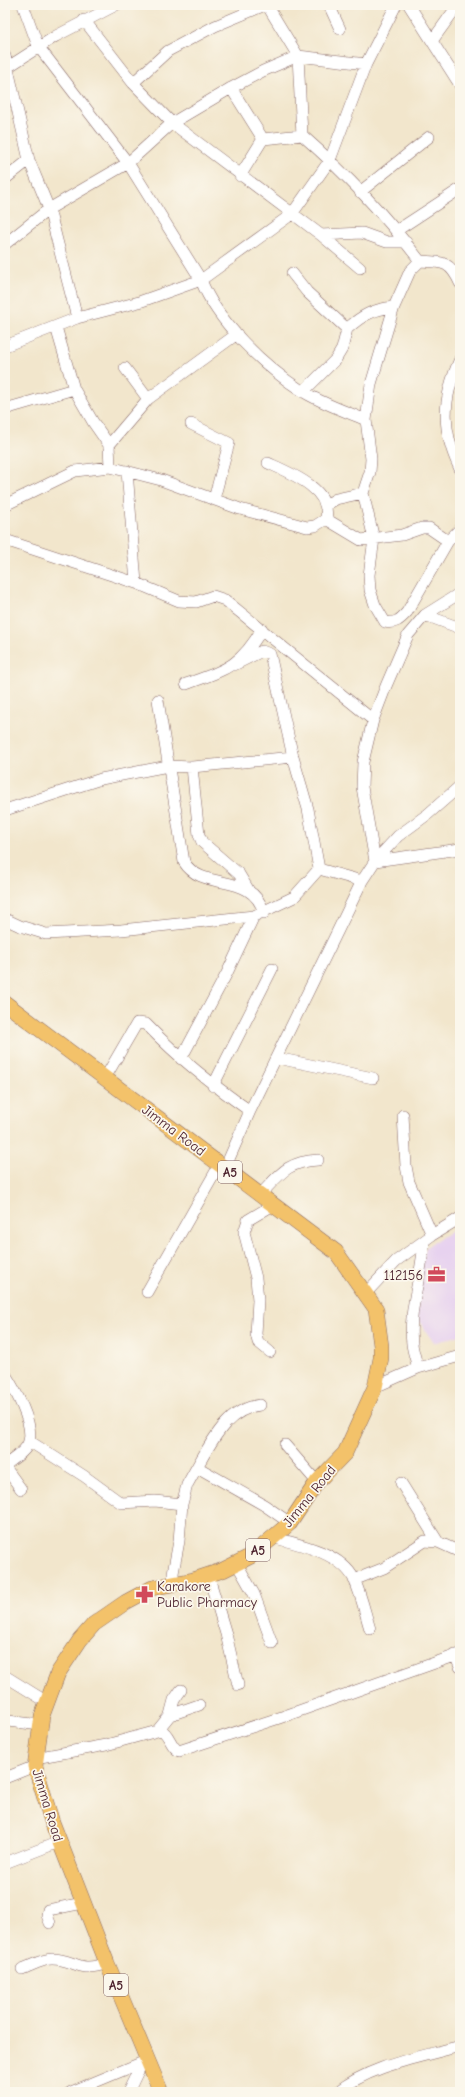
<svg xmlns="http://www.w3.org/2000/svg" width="465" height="2097" font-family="'Comic Neue',sans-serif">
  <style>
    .built { fill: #e7d2ef }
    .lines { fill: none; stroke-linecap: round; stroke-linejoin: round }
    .minor-casing { stroke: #856563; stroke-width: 12 }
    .highway-casing { stroke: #856563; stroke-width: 16 }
    .minor { stroke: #fff; stroke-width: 11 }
    .highway { stroke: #f3c26a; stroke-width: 15 }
    .labels { text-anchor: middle; stroke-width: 3.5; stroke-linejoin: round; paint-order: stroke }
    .shield { fill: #fbf7ec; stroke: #7f6065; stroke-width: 1 }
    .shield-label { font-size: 13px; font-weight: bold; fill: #4a1f2b }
    .street-label { font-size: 14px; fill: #4a1f2b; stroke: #fbf7ec }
    .poi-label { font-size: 14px; fill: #4a1f2b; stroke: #fbf7ec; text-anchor: end }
  </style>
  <rect width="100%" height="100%" fill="#fbf7ec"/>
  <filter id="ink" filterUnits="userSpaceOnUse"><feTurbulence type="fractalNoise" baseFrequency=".025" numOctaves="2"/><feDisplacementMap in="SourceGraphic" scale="8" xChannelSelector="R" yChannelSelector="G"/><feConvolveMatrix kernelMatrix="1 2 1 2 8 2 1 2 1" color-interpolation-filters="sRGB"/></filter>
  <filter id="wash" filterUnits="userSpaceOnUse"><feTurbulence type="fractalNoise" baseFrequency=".012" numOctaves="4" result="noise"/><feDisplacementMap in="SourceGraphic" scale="16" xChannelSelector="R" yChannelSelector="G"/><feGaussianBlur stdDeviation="0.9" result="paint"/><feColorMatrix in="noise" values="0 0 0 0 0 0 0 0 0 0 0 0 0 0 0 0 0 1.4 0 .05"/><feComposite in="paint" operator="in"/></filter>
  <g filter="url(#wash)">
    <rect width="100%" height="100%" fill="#f2e6cc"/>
    <path class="built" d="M460 1226V1335L434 1343 410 1308 426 1247Z"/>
  </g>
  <g filter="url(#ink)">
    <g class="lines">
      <defs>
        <path id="minor" d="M23 5 38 46 128 163 201 280C217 322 264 366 302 391 321 403 345 411 366 420
          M267 5 298 56 302 135C345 173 386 216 420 261L410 271 394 307 371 384 366 420 371 459 370 472 363 493 374 539 369 575 370 590 375 605 385 622C395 624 400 620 407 612L448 541 460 529
          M329 5 340 29
          M409 5 460 85
          M84 20 133 83 172 123 321 235 362 233 387 242H406
          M432 41 458 5
          M5 56 29 160 49 209 77 318
          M5 69 56 36 116 5
          M133 83 168 51 215 26 265 5
          M231 88 263 139
          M263 139 302 135
          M240 176 263 139
          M5 179 29 160
          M360 192 429 137
          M396 231 460 189
          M321 235 360 268
          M5 244 49 209 128 163 172 123 231 88 263 71 298 56 366 64
          M420 261C443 262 450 261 460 283
          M292 273 307 292 347 329 342 349 336 359 303 392
          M56 327 74 389 93 422 109 445 110 467
          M347 329C362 315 374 309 394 307
          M5 346 77 318 139 302 201 280 292 214 330 160 366 64 396 5
          M460 359C442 399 441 430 460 469
          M125 368 148 399
          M5 409 74 389
          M191 424 229 443 214 499
          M109 445 148 399 237 334
          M127 471 136 583
          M5 505 75 471 110 467 161 480 240 509 307 527 315 526 326 519C332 489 290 473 268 463
          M326 505 336 499 363 493
          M326 519 361 540 402 535 422 528H429L448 541
          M5 540 136 583 179 601 196 602 213 596 225 600 373 720
          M425 615 460 593
          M234 665 262 651 270 654 293 757 308 809 319 869 362 881
          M186 684C225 670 240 667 262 629
          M158 700 184 862C203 893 252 870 264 913
          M192 767 199 835 202 842 239 874 248 889
          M5 810 101 779 168 766 192 767 293 757
          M375 861 362 787 363 762 373 720 386 686 408 635 425 615 460 628
          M375 861 460 849
          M5 919 20 926 46 934 121 930 254 916 294 897 319 869
          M277 1058 373 1078
          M181 1059 227 973 254 916
          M105 1078 137 1023 146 1024C180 1059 210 1083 250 1111
          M213 1086 272 969
          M403 1115 406 1166 409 1182 432 1235
          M225 1168 250 1111 362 881 375 861 398 836 428 814 460 786
          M260 1195C281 1173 287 1162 318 1160
          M147 1292 220 1164
          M366 1293 396 1261 432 1235 460 1218
          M270 1352 258 1342 256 1334 258 1300 256 1278 244 1232 248 1220 273 1205
          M418 1368C416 1360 413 1352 412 1344 408 1309 422 1276 424 1241
          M5 1374C14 1388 34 1423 29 1441 27 1451 13 1459 5 1465
          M375 1387 418 1368 460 1356
          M29 1441 84 1476 121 1503 155 1501 182 1504
          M285 1445 317 1482
          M5 1467 21 1489
          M197 1467C212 1441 227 1409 260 1405
          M401 1483 438 1542
          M271 1537C298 1544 340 1552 354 1579 361 1594 365 1613 370 1629
          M237 1564 254 1594 272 1643
          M208 1574 226 1634 238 1685
          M354 1580 384 1568 425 1541 438 1542 460 1552
          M174 1583 173 1573 179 1541 182 1504 187 1485 197 1467 264 1505 290 1523
          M455 1655 460 1667
          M5 1676 47 1702
          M170 1715 199 1705
          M5 1722 8 1721 40 1725
          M157 1731 170 1715 174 1700 181 1690
          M35 1758 106 1745 161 1730C170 1734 170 1747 179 1751L279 1718 460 1654
          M5 1778 35 1766
          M5 1863 59 1842
          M50 1923 47 1915 48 1910 83 1903
          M22 1969C31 1966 42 1959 52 1959 76 1959 77 1974 107 1963
          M71 2092 148 2060
          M128 2092 142 2063
          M337 2092C371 2065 418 2058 460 2046"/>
        <path id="highway" d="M5 1003 336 1252 376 1309 381 1346V1358L375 1387 345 1453 317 1482 290 1523 251 1556 223 1570 193 1580 152 1588 126 1602 94 1624 80 1640 58 1673 42 1716 35 1766 52 1822 107 1963 161 2092"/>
      </defs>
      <use href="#minor" class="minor-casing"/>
      <use href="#highway" class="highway-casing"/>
      <use href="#minor" class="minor"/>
      <use href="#highway" class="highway"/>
    </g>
  </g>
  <defs>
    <symbol id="office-bare" viewBox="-9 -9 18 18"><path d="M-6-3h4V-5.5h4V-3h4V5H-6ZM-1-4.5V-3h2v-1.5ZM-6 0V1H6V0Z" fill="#d1495b" stroke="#fbf7ec" stroke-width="2.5" paint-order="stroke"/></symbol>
    <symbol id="pharmacy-bare" viewBox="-9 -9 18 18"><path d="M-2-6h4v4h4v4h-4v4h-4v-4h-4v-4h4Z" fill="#d1495b" stroke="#fbf7ec" stroke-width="2.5" paint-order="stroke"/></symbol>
  </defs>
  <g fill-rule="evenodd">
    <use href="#office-bare" x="424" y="1262" width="25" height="25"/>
    <use href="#pharmacy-bare" x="132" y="1582" width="25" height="25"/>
  </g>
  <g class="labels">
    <g class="shield">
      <rect x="218" y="1161" width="24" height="22" rx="3"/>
      <rect x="246" y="1539" width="24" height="22" rx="3"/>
      <rect x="104" y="1974" width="24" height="22" rx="3"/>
    </g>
    <g class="shield-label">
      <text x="230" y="1177">A5</text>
      <text x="258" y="1555">A5</text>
      <text x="116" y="1990">A5</text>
    </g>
    <g class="street-label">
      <text transform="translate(174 1130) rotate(37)" y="5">Jimma Road</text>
      <text transform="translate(309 1496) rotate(-51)" y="5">Jimma Road</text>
      <text transform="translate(48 1805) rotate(73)" y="5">Jimma Road</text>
    </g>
    <g class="poi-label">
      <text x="423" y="1280">112156</text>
      <text x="157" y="1591" text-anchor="start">Karakore<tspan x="157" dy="16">Public Pharmacy</tspan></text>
    </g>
  </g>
  <rect width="465" height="2097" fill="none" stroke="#fbf7ec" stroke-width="20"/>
</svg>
